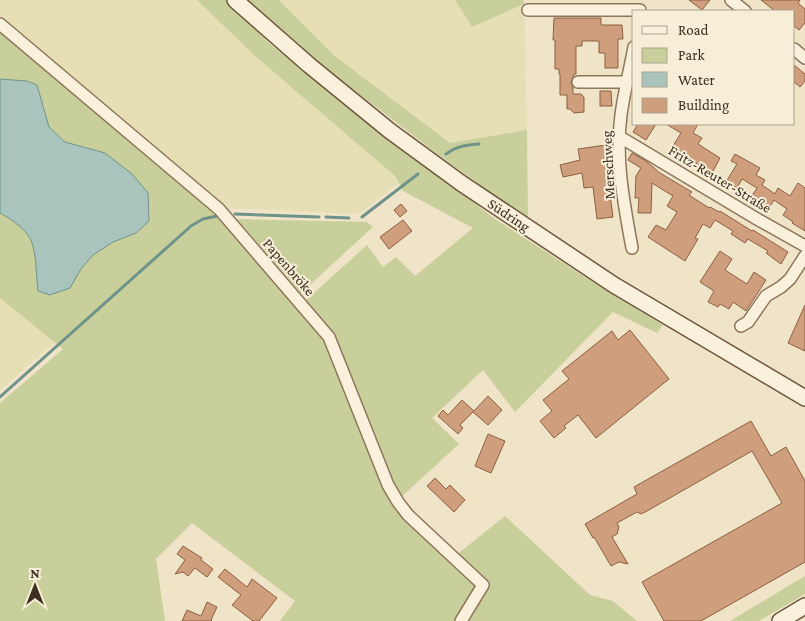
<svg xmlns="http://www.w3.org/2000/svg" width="805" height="621" font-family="'Crimson Pro',serif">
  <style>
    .farmland { fill: #e6deb5 }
    .green { fill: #c9cf9b }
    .water { fill: #a9c4bc; stroke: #6f938a }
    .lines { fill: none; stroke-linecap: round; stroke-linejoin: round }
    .stream { stroke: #6f938a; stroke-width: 3 }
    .building { fill: #cf9f7d; stroke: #8d5f41 }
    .street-casing { stroke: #8d765c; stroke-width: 14 }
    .secondary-casing { stroke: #6f573f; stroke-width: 18 }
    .street { stroke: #faf1dc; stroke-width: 11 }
    .secondary { stroke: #faf1dc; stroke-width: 15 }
    .labels { text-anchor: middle; stroke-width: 4; stroke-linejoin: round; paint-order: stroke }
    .street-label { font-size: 15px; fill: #3d2e20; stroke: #f7eed8 }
  </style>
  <rect width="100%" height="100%" fill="#f0e4c8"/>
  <path class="farmland" d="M0 0H197L255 56 396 177 399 183 359 214 227 208 0 23Z
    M279 0H455L472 27 524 4 527 130 450 143 336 57Z
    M0 298 55 342 0 390Z"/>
  <path class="green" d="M197 0H226L270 44 495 219 602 288 663 325 657 333 613 312 515 412 483 370 432 418 459 444 399 499 334 334 305 301 367 245 383 267 396 257 415 276 473 228 403 191 396 177 255 56Z
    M245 0H279L336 57 450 143 527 130 528 220 436 153 324 67Z
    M455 0H524V4L472 27Z
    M0 31 212 211 325 340 383 487 404 520 450 560 505 516 590 595 613 601 637 621H280L295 601 192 523 156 559 165 621H0V403L63 349 0 298V213C10 218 26 228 30 239 37 255 36 274 38 291L81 269 93 255 113 242 136 233 105 153 65 142 49 127 43 108 27 81 0 79Z
    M237 219 367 222 373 227 301 293Z
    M805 576V594L759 621H730Z"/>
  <path class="water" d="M0 79 27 81 37 85 49 127 65 142 105 153 132 174 148 193 149 221 136 233 113 242 93 255 81 269 70 288 50 295 38 291C36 277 37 246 28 235 21 226 11 219 0 213Z"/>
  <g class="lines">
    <path class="stream" d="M446 154C457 146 466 145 479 144
      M235 214 319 217
      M326 217 349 218
      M362 217 418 174
      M0 397 191 226 203 219 217 216"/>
  </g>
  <path class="building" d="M689 0H710L702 10Z
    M761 0H800L798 3 805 9V23L799 30 794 26V11H775Z
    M554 18H601V25H622L623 39H618V68H605V53H599V41H582V46H576V74H574L571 82 573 88V94H581L584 97V112L574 113 570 109H567V95H560V74H559V69H555V40H553Z
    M794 65 805 74V81L800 87 794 82Z
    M600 91H611L612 106H600Z
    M638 124H656L646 140 633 132Z
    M666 124H698L693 133 702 138 698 144 720 158 712 173 686 157 682 163 668 154 681 133Z
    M606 145 608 163 606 164 613 217 597 219 593 187 584 188 582 173 563 177 560 165 580 160 578 149Z
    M632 153 646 161 660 173 692 192 689 195 709 208 710 207 719 212 720 211 752 231 753 230 788 252 781 264 766 253 768 251 748 239 745 243 731 234 733 231 715 220 710 228 703 224 695 238 698 239 685 261 648 237 656 225 666 230 677 212 667 206 673 196 652 183 651 213H638L639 198H635L636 176 641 168 628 160Z
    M735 154 760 168 756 175 765 180 762 185 775 194 778 188 790 196 798 183 805 188V231L792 223 793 222 783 215 787 209 774 200 769 208 751 197 757 188 742 179 737 188 726 182 737 164 731 161Z
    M401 204 407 211 400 217 394 210Z
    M403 220 412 231 389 249 380 237Z
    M720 251 732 259 725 270 747 284 754 272 766 280 746 311 733 302 729 309 720 304 718 307 708 302 714 291 700 282Z
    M805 305V351L788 343Z
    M630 330 669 379 596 438 578 415 564 426 566 428 554 438 540 421 552 411 543 400 569 379 562 371 612 331 618 340Z
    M488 396 502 410 488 425 473 412 460 425 463 428 458 434 438 416 443 410 448 415 462 400 474 411Z
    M751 421 771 456 786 447 805 481V562L701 621H664L642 582 782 503 752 451 647 511 641 514 637 512 617 523 619 527 617 534 612 537 628 564 619 562 611 566 594 537 593 538 585 524 637 494 634 487Z
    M488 434 505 441 491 473 475 466Z
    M435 478 446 489 450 485 465 500 454 512 427 486Z
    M183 546 202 558 201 560 213 569 207 577 195 568 188 576 183 572 175 574 185 560 177 554Z
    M225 569 247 587 252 579 277 598 259 621H253L232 605 241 595 218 577Z
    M207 602 217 607 211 620 212 621H182L187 610 201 616Z"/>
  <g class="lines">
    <defs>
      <path id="street" d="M731 0 745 11
        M528 10H640
        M0 24 219 209 329 337 388 485 398 502 408 515 483 585 461 621
        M794 49 805 58
        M578 82H628
        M620 137 757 219 805 246
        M632 248C624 204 615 159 621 115 624 92 630 69 634 47
        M741 326 748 322 766 296 781 287 790 279 805 256"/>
      <path id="secondary" d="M235 0 309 65 390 131 461 183 614 285 805 398
        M780 621 805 606"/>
    </defs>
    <use href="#street" class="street-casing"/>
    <use href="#secondary" class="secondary-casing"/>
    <use href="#street" class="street"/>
    <use href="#secondary" class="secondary"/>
  </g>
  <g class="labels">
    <g class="street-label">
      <text transform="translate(608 165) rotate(-93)" y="5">Merschweg</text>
      <text transform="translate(720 179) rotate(31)" y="5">Fritz-Reuter-Straße</text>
      <text transform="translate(509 215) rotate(34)" y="5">Südring</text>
      <text transform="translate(289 267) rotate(49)" y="5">Papenbröke</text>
    </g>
  </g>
  <rect x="632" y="10" width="162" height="115" fill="#f7eed8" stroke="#ada18e"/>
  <rect x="642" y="26" width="25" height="8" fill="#faf1dc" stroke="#ada18e"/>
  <text x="678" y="35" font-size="15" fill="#3d2e20">Road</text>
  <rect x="642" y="48" width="25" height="15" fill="#c9cf9b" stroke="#ada18e"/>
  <text x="678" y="60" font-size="15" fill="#3d2e20">Park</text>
  <rect x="642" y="72" width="25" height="15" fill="#a9c4bc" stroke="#ada18e"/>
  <text x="678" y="85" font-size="15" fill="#3d2e20">Water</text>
  <rect x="642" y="98" width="25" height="15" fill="#cf9f7d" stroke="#ada18e"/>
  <text x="678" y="110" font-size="15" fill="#3d2e20">Building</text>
  <g transform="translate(35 586)" stroke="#f7eed8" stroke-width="4" paint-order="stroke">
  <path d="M0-4L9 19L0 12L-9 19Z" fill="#3d2e20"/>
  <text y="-8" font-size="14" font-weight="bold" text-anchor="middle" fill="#3d2e20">N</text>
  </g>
</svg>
